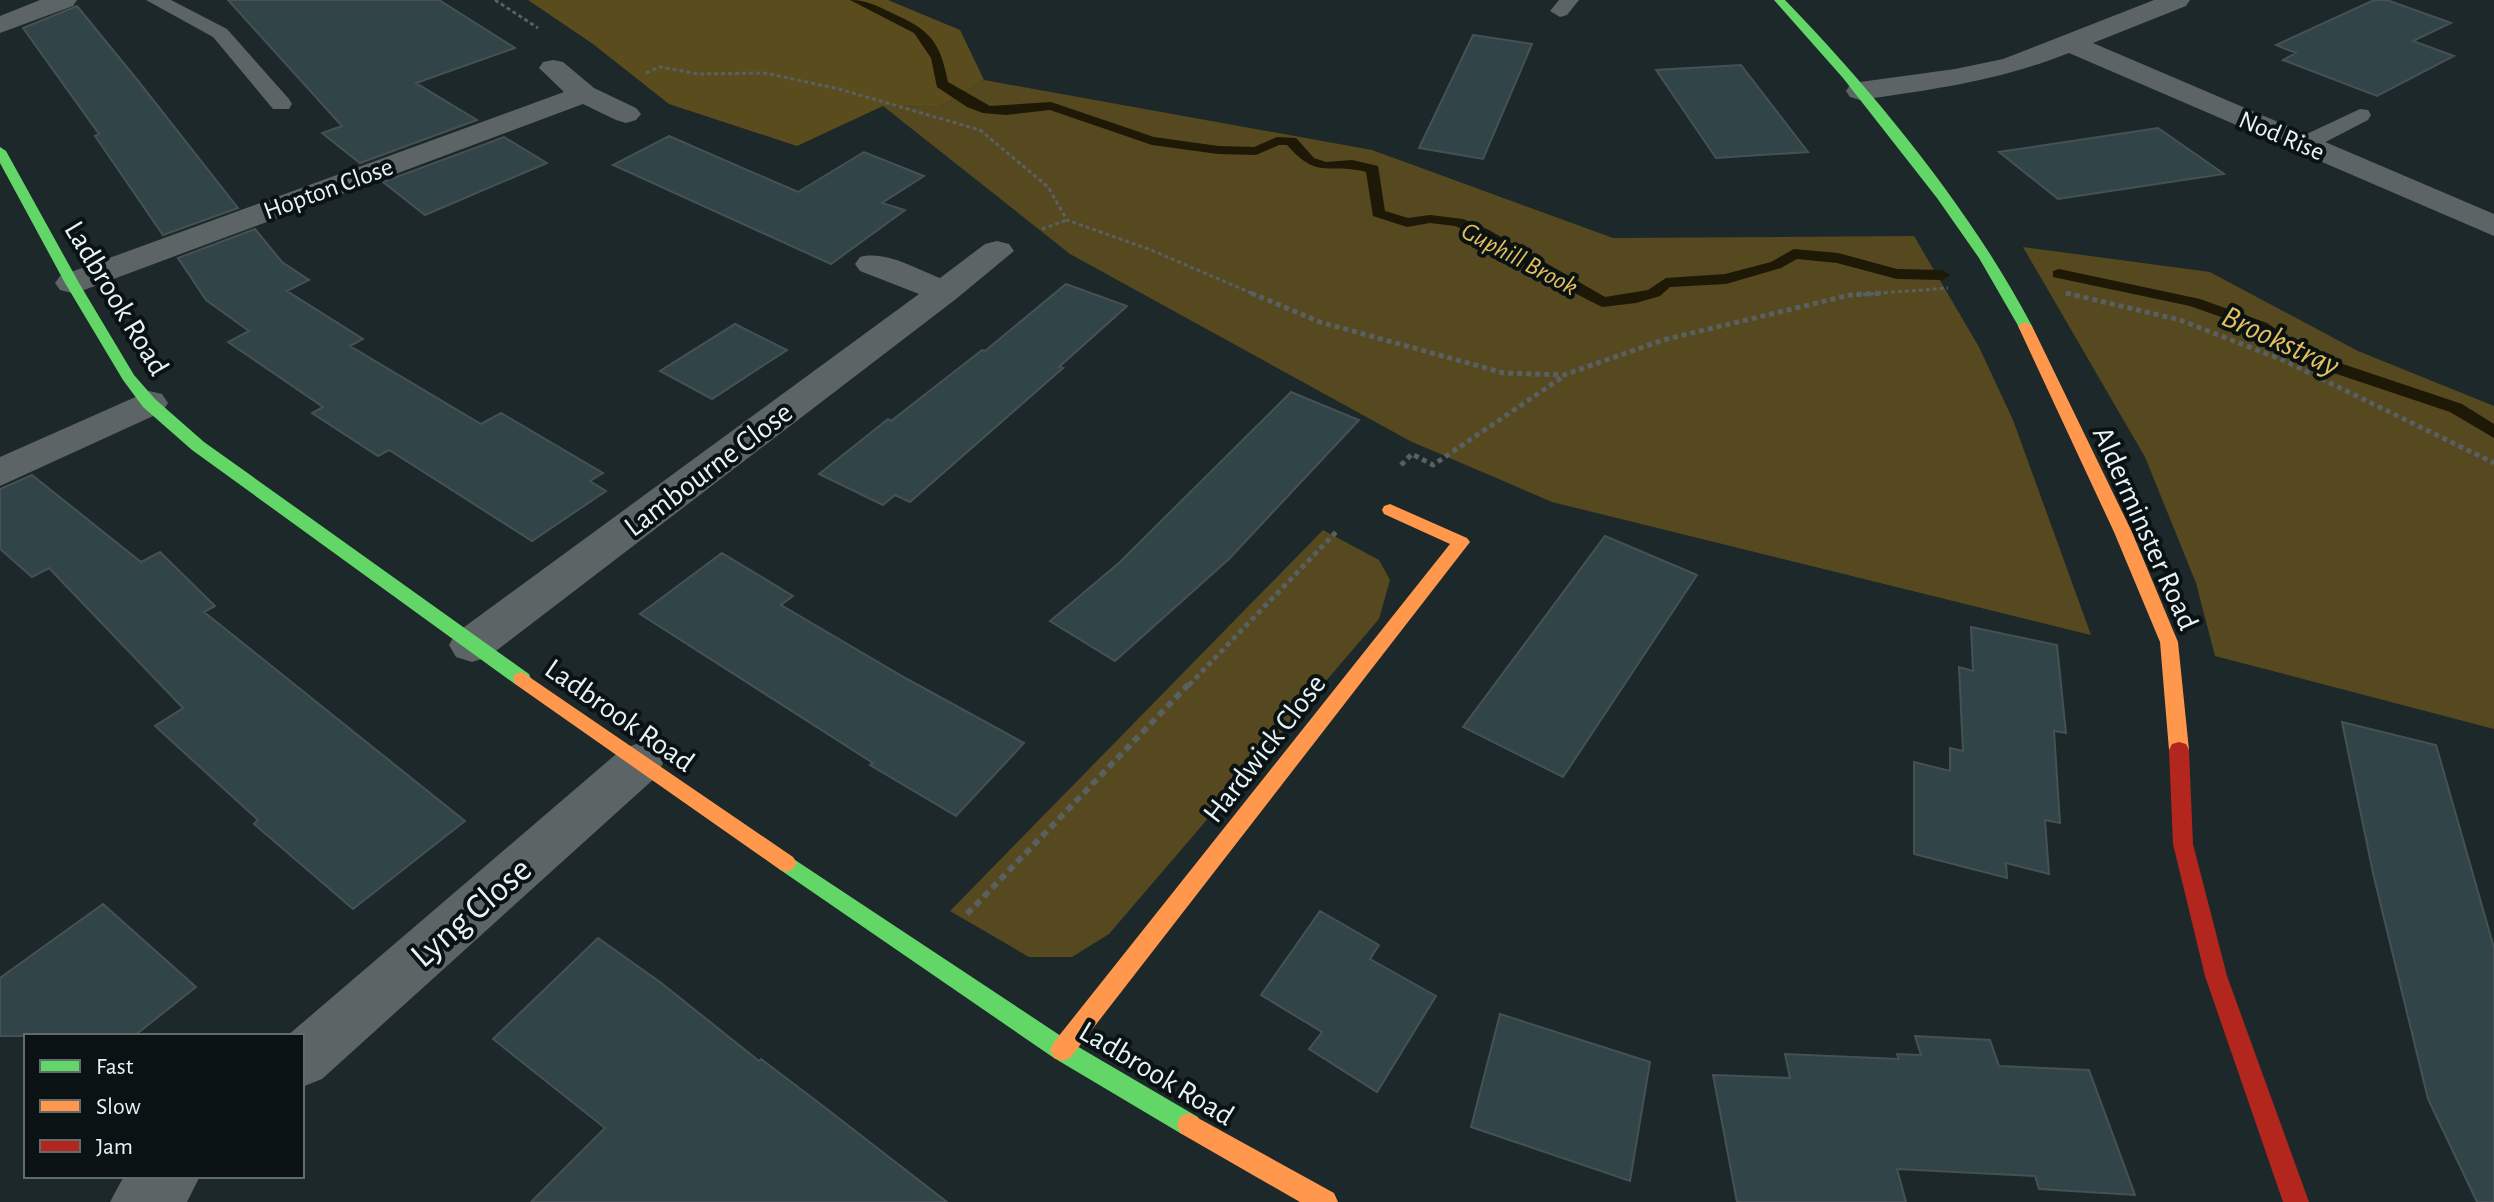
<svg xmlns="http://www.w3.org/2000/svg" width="2494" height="1202" font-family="'Alegreya Sans',sans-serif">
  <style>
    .green { fill: #56491f }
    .forest { fill: #5b4c1e }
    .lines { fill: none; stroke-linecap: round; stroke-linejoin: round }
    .stream { fill: #1e1806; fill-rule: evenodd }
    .building { fill: #314548; stroke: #475052; stroke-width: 2 }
    .path-far2 { stroke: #586061; stroke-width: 3; stroke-dasharray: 4 3; stroke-linecap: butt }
    .path-far1 { stroke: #586061; stroke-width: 5; stroke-dasharray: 5 4; stroke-linecap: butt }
    .path { stroke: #586061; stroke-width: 6; stroke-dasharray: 7 5; stroke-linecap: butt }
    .lane { fill: #5d6466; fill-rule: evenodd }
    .street { fill: #5d6466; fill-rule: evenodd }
    .fast { fill: #63d668; fill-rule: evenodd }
    .slow { fill: #ff974d; fill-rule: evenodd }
    .jam { fill: #b3261e; fill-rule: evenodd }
    .labels { text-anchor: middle; stroke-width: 8; stroke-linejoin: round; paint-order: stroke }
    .far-street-label { font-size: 26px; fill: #e7f4f7; stroke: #0a1214 }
    .far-water-label { font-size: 26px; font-style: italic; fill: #e4c05d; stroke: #0a1214 }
    .street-label { font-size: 30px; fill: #e7f4f7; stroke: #0a1214 }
    .water-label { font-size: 32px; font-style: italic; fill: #e4c05d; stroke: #0a1214 }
    .near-street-label { font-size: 36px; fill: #e7f4f7; stroke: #0a1214 }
  </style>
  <rect width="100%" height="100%" fill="#1d282a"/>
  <path class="green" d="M984 80 1372 150 1613 238 1914 236 1979 347 2013 420 2091 635 1552 502 1410 441 1070 254 883 106 940 107Z
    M2023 247 2210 272 2358 351 2494 406V729L2215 656 2196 583 2145 457Z
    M1323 530 1379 560 1390 580 1379 619 1109 934 1072 957H1029L950 911Z"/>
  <path class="forest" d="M528 0H888L960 30 984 80 940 107 883 106 797 146 669 104 593 44Z"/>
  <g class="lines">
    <path class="stream" d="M850 0C867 0 877 6 892 13 930 30 940 41 948 82L990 106 1051 102 1154 137 1218 146 1254 147 1277 137 1296 138 1314 158 1326 162 1352 160 1378 166 1385 211 1408 218 1430 215 1463 219 1489 230 1605 297 1648 290 1666 278 1725 274 1771 262 1794 249 1838 253 1897 269 1942 270 1950 275 1942 280 1897 279 1837 263 1797 259 1781 268 1726 284 1670 287 1660 296 1636 303 1602 307 1547 279 1479 236 1455 226 1430 223 1407 227 1373 216 1366 172C1327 162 1319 181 1287 145H1279L1256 155 1218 154 1152 145 1050 110 1006 115 983 113 967 107 937 87 931 58 914 33Z
      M2059 269 2200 299 2267 323 2313 354 2462 404 2494 424V438L2450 412 2301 362 2255 329 2190 306 2053 277V271Z"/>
  </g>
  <path class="building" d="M228 0H439L515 48 416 83 477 120 360 163 322 133 342 126Z
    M2374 0H2387L2451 23 2413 41 2454 56 2377 96 2283 60 2296 53 2276 45Z
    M77 6 139 82 238 208 163 235 95 136 99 134 23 28Z
    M1473 35 1532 44 1483 159 1419 148Z
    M1741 65 1808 152 1716 158 1656 70Z
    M2158 128 2224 174 2058 199 1999 152Z
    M669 136 798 192 864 152 924 176 882 203 905 210 831 264 613 165Z
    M504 137 547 163 425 215 383 182Z
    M255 229 282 262 309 280 287 291 363 339 350 346 481 424 501 413 603 473 590 481 606 491 532 541 389 450 378 456 312 413 323 407 228 342 249 331 206 300 178 258Z
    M1066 284 1127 306 1059 367 1063 368 910 502 895 495 883 505 819 474 888 419 891 421 982 350 985 351Z
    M735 324 787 350 712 399 660 371Z
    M1291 392 1359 420 1229 559 1115 661 1050 621 1120 562Z
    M32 475 141 562 160 552 215 606 204 612 465 821 353 909 254 824 258 820 155 726 183 708 49 568 32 577 0 549V489Z
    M1605 536 1697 575 1563 777 1463 727Z
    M722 553 793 596 781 605 907 679 1024 743 956 816 870 765 873 763 640 614Z
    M1971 627 2057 645 2066 733 2054 731 2060 823 2045 820 2049 874 2006 863 2007 878 1914 854V762L1950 771V748L1963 751 1959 667 1973 671Z
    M2342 722 2436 745 2494 948V1202H2477L2428 1099 2373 873Z
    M103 904 196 987 134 1036H0V978Z
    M1320 911 1379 945 1370 959 1436 996 1377 1092 1309 1049 1322 1032 1261 995Z
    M598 938 660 982 759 1061 761 1059 823 1106 947 1202H531L605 1128 493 1039Z
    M1500 1014 1650 1062 1630 1181 1471 1127Z
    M1915 1036 1990 1040 1999 1066 2089 1070 2135 1195 2039 1189 2035 1176 1897 1169 1906 1202H1737L1713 1075 1790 1078 1785 1054 1899 1059 1897 1054 1921 1055Z"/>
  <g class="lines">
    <path class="path-far2" d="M495 0 538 28
      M646 73 660 67 698 74 765 73 839 89 980 130 1048 187 1067 220 1151 250 1256 295
      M1042 229 1067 220
      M2066 293 2073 295
      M1856 295 1948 288"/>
    <path class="path-far1" d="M1251 293 1320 322 1504 373 1564 375 1663 340 1850 295 1884 293
      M2066 293 2180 320 2285 361 2494 463
      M1401 465 1412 454 1433 465 1564 376
      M1189 685 1338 530"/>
    <path class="path" d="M967 914 1190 683"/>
    <path class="lane" d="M146 0H171L227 29 289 99 292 104 289 109H273L213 37Z
      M1559 0H1579L1567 15 1560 17 1550 11Z
      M2360 109 2368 110 2371 115 2368 120 2312 149 2304 151 2293 144 2296 139Z"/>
    <path class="street" d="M40 0H77L73 6 0 33V16Z
      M2154 0H2190L2186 6 2093 43 2494 214V236L2069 53C1998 81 1935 89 1860 100L1850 97 1846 91 1850 85 1860 82 1955 69 2003 59Z
      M553 60 563 62 594 88 636 108 641 114 636 120 626 123 616 120 583 104 84 290 72 293 60 290 55 283 60 276 564 92 539 68 543 62Z
      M997 241 1009 244 1014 251 956 299 488 657 472 662 456 657 449 645 456 633 919 294 860 271 855 264 860 257C886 250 916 269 940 278L985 244Z
      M149 391 162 394 168 403 162 412 0 486V457Z
      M639 743 656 749 663 763 656 777 322 1079 302 1087V1036H287L622 749Z
      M124 1176H200L187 1202H110Z"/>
    <path class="fast" d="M1774 0H1785C1876 94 1971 210 2032 326L2030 329H2020L1979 258 1937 198 1843 78Z
      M0 147 6 151 79 283 134 375 155 399 204 442 529 674 531 679 529 684H515L192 450 143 407 123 380 65 283 0 163Z
      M786 854 1070 1042 1198 1117 1201 1125 1198 1133 1189 1137 1180 1133 1054 1058 779 869 775 863 779 857Z"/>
    <path class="slow" d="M2025 322 2032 326 2132 532 2178 642 2189 750 2186 756 2179 758 2172 756 2169 750 2160 642 2114 532 2018 326Z
      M1390 504 1467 538 1470 542 1070 1058 1062 1061 1054 1058 1050 1050 1054 1042 1450 544 1384 514 1382 510 1384 506Z
      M522 672 793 857 797 863 793 869 786 872 779 869 515 684 513 679 515 674Z
      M1189 1113 1334 1193 1338 1202H1300L1180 1133 1177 1125 1180 1117Z"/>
    <path class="jam" d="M2179 742 2186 744 2189 750 2193 844 2227 976 2309 1202H2283L2205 976 2173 844 2169 750 2172 744Z"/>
  </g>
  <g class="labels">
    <g class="far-street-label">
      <text transform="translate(2282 135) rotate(23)" y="9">Nod Rise</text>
      <text transform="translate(328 188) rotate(-20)" y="9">Hopton Close</text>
    </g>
    <g class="far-water-label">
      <text transform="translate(1520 258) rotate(28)" y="9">Guphill Brook</text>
    </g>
    <g class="street-label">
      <text transform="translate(117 298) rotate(59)" y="10">Ladbrook Road</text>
      <text transform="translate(708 469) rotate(-37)" y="10">Lambourne Close</text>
      <text transform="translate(2146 528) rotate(66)" y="10">Alderminster Road</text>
      <text transform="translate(620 715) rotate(35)" y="10">Ladbrook Road</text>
      <text transform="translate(1264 748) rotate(-52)" y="10">Hardwick Close</text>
      <text transform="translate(1157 1073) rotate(31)" y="10">Ladbrook Road</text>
    </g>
    <g class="water-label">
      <text transform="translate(2281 340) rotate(25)" y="11">Brookstray</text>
    </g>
    <g class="near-street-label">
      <text transform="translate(470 911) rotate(-41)" y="13">Lyng Close</text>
    </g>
  </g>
  <rect x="24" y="1034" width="280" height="144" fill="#0a1214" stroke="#626c6f" stroke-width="2"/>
  <rect x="40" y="1060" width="40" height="12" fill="#63d668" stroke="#626c6f" stroke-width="2"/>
  <text x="96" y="1074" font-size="24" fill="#e7f4f7">Fast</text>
  <rect x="40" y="1100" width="40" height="12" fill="#ff974d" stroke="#626c6f" stroke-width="2"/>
  <text x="96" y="1114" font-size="24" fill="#e7f4f7">Slow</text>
  <rect x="40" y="1140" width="40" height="12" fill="#b3261e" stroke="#626c6f" stroke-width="2"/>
  <text x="96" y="1154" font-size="24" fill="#e7f4f7">Jam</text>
</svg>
